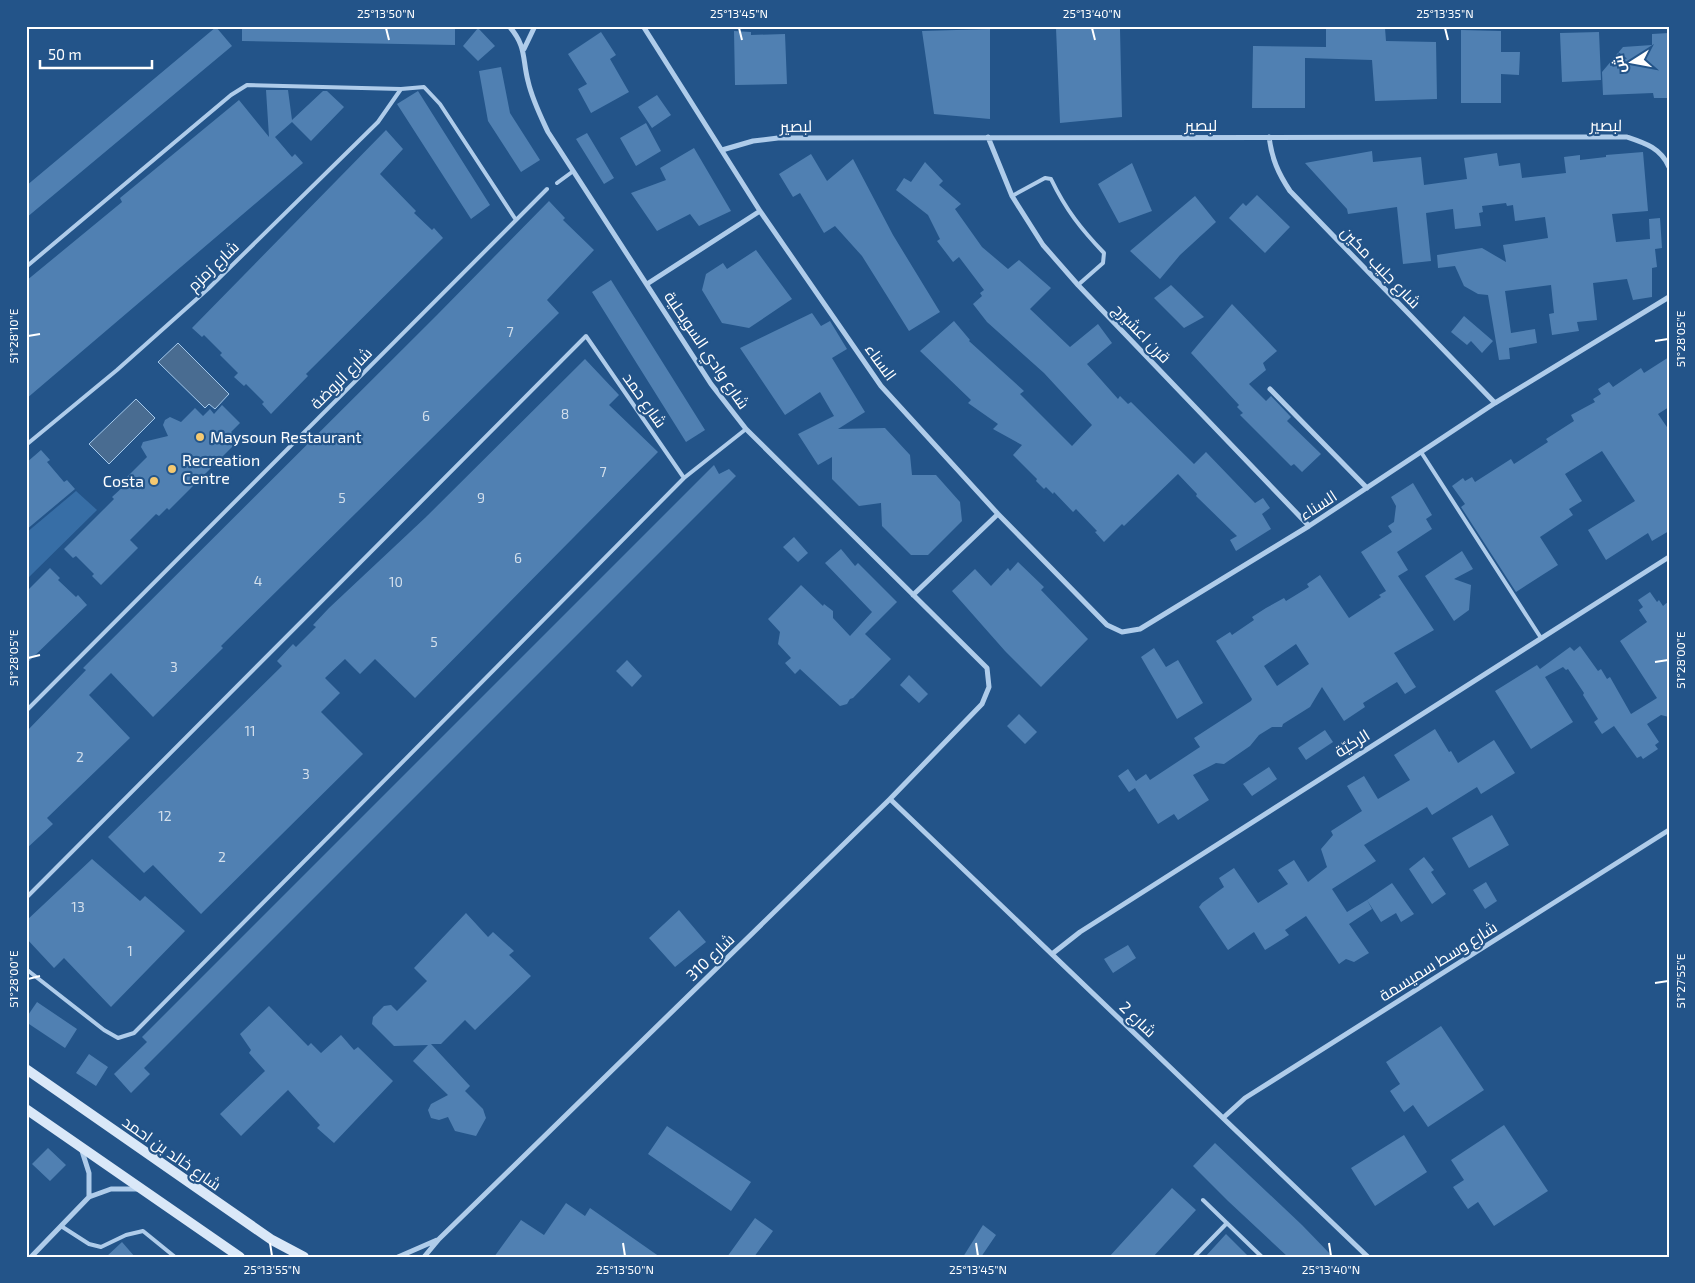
<svg xmlns="http://www.w3.org/2000/svg" width="1695" height="1283" font-family="'Exo 2',Cairo,sans-serif">
  <style>
    .green { fill: #376ea6 }
    .water { fill: #496c91; stroke: #a3c8eb }
    .building { fill: #5080b2; fill-rule: evenodd }
    .lines { fill: none; stroke-linecap: round; stroke-linejoin: round }
    .service { stroke: #afccea; stroke-width: 4 }
    .minor { stroke: #afccea; stroke-width: 5 }
    .secondary { stroke: #dae8f8; stroke-width: 10 }
    .ticks { fill: none; stroke: #fff; stroke-width: 2 }
    .poi-dot { fill: #f5c971; stroke: #235489; stroke-width: 2 }
    .labels { text-anchor: middle; stroke-width: 4.5; stroke-linejoin: round; paint-order: stroke }
    .number-label { font-size: 14px; fill: #d3dfec }
    .street-label { font-size: 16px; fill: #fff; stroke: #235489 }
    .poi-label { font-size: 16px; fill: #fff; stroke: #235489; text-anchor: start }
    .neatline { fill: none; stroke: #fff; stroke-width: 2 }
    .ticks-label { font-size: 12px; text-anchor: middle; fill: #fff }
  </style>
  <rect width="100%" height="100%" fill="#235489"/>
  <path class="green" d="M76 491 97 510 26 580V533Z"/>
  <path class="water" d="M178 343 229 394 215 409 209 404 205 408 158 362Z
    M136 399 155 418 109 464 89 444Z"/>
  <path class="building" d="M242 26H455V45L242 41Z
    M216 27 232 46 26 218V186Z
    M478 28 495 46 478 61 463 46Z
    M1056 28 1120 29 1122 117 1060 123Z
    M1385 28 1386 41 1436 42 1437 99 1375 101 1372 60 1305 58V108H1252L1253 46 1326 47V29Z
    M990 29V119L934 114 922 31Z
    M1461 30 1501 31V52H1520L1519 75 1501 74V103H1461Z
    M734 31 751 32V35L785 34 787 84 735 85Z
    M601 32 616 55 610 59 629 92 591 113 578 89 587 84 568 54Z
    M1599 32 1601 80 1562 82 1560 33Z
    M1669 33V98H1654L1653 93 1603 95 1602 72 1623 47 1652 45V34Z
    M501 67 510 113 540 160 521 172 488 121 479 71Z
    M266 90H288L292 120 323 91H327L344 107 311 141 292 122 275 137 292 157 295 154 303 163 26 399V281L122 202 120 198 239 100 269 137Z
    M418 91 490 205 471 219 397 104Z
    M657 95 671 115 652 128 638 107Z
    M646 123 661 151 636 166 620 138Z
    M386 130 403 149 380 174 416 211 414 213 432 230 434 228 443 238 306 374 308 376 271 414 262 404 264 402 246 384 244 386 234 377 238 373 220 355 222 353 204 335 202 337 192 328Z
    M587 133 614 178 604 184 576 139Z
    M694 148 731 211 699 226 690 214 657 231 631 193 666 180 660 168Z
    M1372 151 1373 162 1421 157 1424 185 1467 179 1464 158 1497 153 1499 166 1520 163 1522 178 1566 173 1564 157 1580 155V160L1606 157V155L1643 152 1648 211 1612 214 1616 242 1650 239 1649 219 1660 218 1662 248 1655 249 1657 267 1652 268V297L1633 300 1627 279 1593 283 1597 320 1577 322 1579 331 1552 335 1549 314 1554 313 1551 285 1505 291 1511 333 1535 329 1537 343 1509 348 1510 359 1499 360 1488 295 1478 294 1464 286 1455 266 1438 268 1437 255 1482 248 1506 262 1503 245 1548 238 1545 217 1515 221 1513 205 1507 206 1506 203 1482 206 1483 212 1479 213 1481 226 1455 229 1453 209 1426 213 1431 261 1403 264 1397 207 1348 214 1347 209 1305 163Z
    M811 154 827 181 853 159 893 235 940 312 909 331 862 256 835 226 824 233 800 193 793 197 779 174Z
    M925 162 943 181 939 185 961 204 955 209 982 247 1008 269 1019 260 1051 288 1030 309 1070 347 1098 324 1112 343 1087 364 1118 399 1120 396 1128 404 1131 402 1194 464 1206 452 1255 503 1263 498 1270 508 1262 514 1271 529 1236 551 1230 540 1237 536 1196 496 1197 494 1178 474 1124 526 1122 524 1104 542 1095 532 1097 531 1076 509 1073 512 1054 492 1053 494 1046 487 1044 489 1036 481 1037 479 1013 455 1022 445 993 429 998 424 968 403 971 400 920 351 954 321 970 340 969 341 1024 391 1020 394 1072 446 1092 425 1044 373 987 322 973 304 982 296 980 293 984 290 959 257 953 262 937 241 940 239 928 215 896 190 904 178 911 182Z
    M1132 163 1152 211 1119 223 1098 184Z
    M1257 195 1290 227 1265 253 1229 218 1243 203 1246 206Z
    M1195 196 1216 222 1180 255 1160 279 1130 251Z
    M549 201 565 218 563 220 594 250 547 300 559 313 221 646 223 648 153 717 111 673 89 695 130 738 47 818 53 824 26 849V732L86 670 83 668 437 315Z
    M756 250 792 299 749 328 722 323 702 290 706 274 723 263 727 269Z
    M611 280 705 430 686 442 592 292Z
    M1171 285 1204 317 1184 328 1154 298Z
    M1232 304 1277 351 1263 363 1266 370 1249 384 1266 401 1271 396 1291 417 1287 421 1321 454 1302 472 1294 464 1291 466 1240 415 1243 413 1237 407 1239 405 1191 353Z
    M812 313 821 326 830 321 847 349 832 358 865 412 838 429 885 428 910 455 912 475H936L960 502 962 521 928 555H911L882 526 881 503 859 506 832 479V457L818 465 798 434 834 416 820 392 785 415 740 348Z
    M1464 316 1493 341 1482 353 1471 341 1467 345 1451 332Z
    M1669 357V407L1658 414 1669 430V531L1652 541 1648 533 1606 560 1588 530 1635 501 1602 451 1565 474 1582 501 1569 509 1573 515 1540 537 1558 565 1516 592 1461 507 1465 504 1452 486 1463 478 1465 481 1472 477 1475 482 1511 459 1514 464 1548 442 1546 439 1574 421 1571 415 1595 402 1593 399 1601 394 1598 389 1609 382 1613 387 1641 368 1644 373Z
    M585 359 619 395 609 405 658 452 415 698 375 659 360 674 345 659 325 678 340 693 321 712 363 754 201 914 153 865 144 873 108 837 282 666 277 661 293 644 296 647 316 627 313 625 329 608 426 517Z
    M222 405 240 423 231 432 239 440 169 510 167 508 159 516 156 514 130 540 138 548 101 585 92 576 94 574 76 556 73 558 64 549 114 499 112 497 125 485 122 482 147 457 141 447 143 442 168 436 163 425 165 420 170 417 181 422 195 408 203 416 210 409 214 414Z
    M41 450 50 460 47 462 64 482 67 480 75 489 26 530V463Z
    M714 465 719 474 729 469 736 476 144 1068 150 1074 131 1093 114 1074 147 1042 142 1037Z
    M1413 483 1432 515 1426 519 1432 529 1397 552 1408 570 1398 576 1434 630 1394 653 1416 687 1405 694 1397 682 1363 703 1365 707 1344 721 1322 687 1310 707 1283 724 1282 727H1272L1259 735 1250 746 1224 764 1216 763 1193 775 1209 800 1178 820 1174 814 1158 824 1135 788 1129 792 1118 776 1128 769 1136 781 1146 774 1150 780 1200 747 1194 738 1251 701 1252 699 1216 641 1230 632 1232 635 1254 620 1252 617 1266 608 1284 598 1286 601 1309 587 1307 584 1320 575 1349 618 1381 597 1379 595 1386 591 1361 552 1392 532 1388 526 1394 522 1396 506 1391 497ZM1296 644 1309 664 1277 686 1264 666Z
    M794 537 808 553 798 562 783 547Z
    M841 549 855 566 858 563 897 602 865 634 891 659 853 698 850 699 847 704 840 706 800 669 795 674 785 663 791 658 778 644 780 632 768 619 801 585 823 606 824 604 833 611V618L850 636 872 612 825 563Z
    M1462 551 1473 569 1454 579 1471 585 1469 610 1454 621 1425 576Z
    M1018 562 1044 587 1041 590 1088 639 1041 687 1005 651 952 591 975 569 991 586 1008 568 1010 571Z
    M50 568 60 578 58 580 76 597 78 595 87 605 26 664V592Z
    M1650 592 1657 602 1659 600 1663 606 1669 601V717L1661 715 1647 724 1659 742 1655 745 1658 749 1643 759 1641 756 1637 758 1614 726 1602 734 1594 722 1598 719 1583 695 1584 693 1568 669 1566 670 1563 667 1545 677 1573 722 1531 749 1495 691 1537 665 1540 669 1570 647 1574 651 1580 646 1598 671 1601 669 1607 679 1610 677 1631 714 1657 698 1620 641 1647 622 1639 610 1643 607 1638 600Z
    M1154 648 1166 667 1178 660 1203 703 1177 719 1141 657Z
    M627 660 642 676 632 687 616 671Z
    M909 675 928 694 919 703 900 685Z
    M1019 714 1037 732 1025 744 1007 726Z
    M1435 729 1449 752 1451 751 1458 763 1494 740 1515 773 1481 794 1477 787 1432 815 1427 807 1364 845 1376 861 1332 889 1347 912 1367 900 1372 909 1349 924 1369 953 1354 962 1346 959 1339 964 1306 916 1285 930 1289 935 1265 950 1254 932 1228 950 1199 907 1202 903 1224 887 1219 878 1234 868 1258 903 1288 884 1278 870 1294 860 1308 882 1327 867 1321 849 1333 835 1331 831 1362 811 1347 786 1364 776 1378 799 1410 780 1394 755Z
    M1325 730 1333 742 1306 760 1298 748Z
    M1269 767 1277 779 1252 796 1243 784Z
    M1492 815 1509 845 1469 868 1452 838Z
    M1424 857 1434 870 1431 872 1446 894 1432 904 1409 869Z
    M92 859 140 901 145 896 185 931 111 1007 64 958 54 968 26 938V921Z
    M1486 882 1497 901 1485 909 1473 890Z
    M1392 883 1414 914 1401 922 1396 913 1381 922 1367 900Z
    M679 910 706 942 675 967 649 938Z
    M466 913 488 937 493 932 514 951 509 955 531 976 475 1030 465 1020 441 1044H431L470 1086 465 1091 483 1109 486 1118 476 1136 455 1131 448 1117 439 1120 431 1118 428 1110 431 1104 448 1095 413 1061 428 1045 394 1046 372 1024 373 1017 384 1006 391 1005 397 1011 427 981 414 968Z
    M1128 945 1136 958 1113 973 1104 959Z
    M37 1002 77 1029 65 1048 26 1022V1018Z
    M269 1006 308 1046 311 1043 321 1053 341 1035 354 1050 358 1047 393 1081 334 1143 317 1128 320 1125 288 1090 241 1136 220 1114 265 1071 249 1053 251 1050 240 1034Z
    M1441 1026 1484 1090 1428 1127 1413 1105 1404 1112 1390 1091 1400 1084 1386 1062Z
    M89 1054 108 1067 96 1086 76 1073Z
    M1504 1125 1548 1191 1494 1226 1478 1202 1468 1209 1453 1187 1464 1180 1451 1160Z
    M667 1126 751 1182 731 1211 648 1154Z
    M1404 1135 1427 1172 1375 1206 1351 1168Z
    M1215 1143 1302 1225 1333 1257H1288L1228 1201 1193 1166Z
    M48 1148 66 1165 50 1181 32 1164Z
    M1172 1188 1196 1210 1153 1257H1109Z
    M566 1203 585 1216 590 1208 660 1257H494L521 1220 544 1235Z
    M755 1218 773 1231 754 1257H727Z
    M983 1225 996 1235 981 1257H963Z
    M1226 1234 1249 1257H1205Z
    M122 1242 135 1257H106Z"/>
  <g class="lines">
    <path class="service" d="M557 183 572 172
      M1012 196 1045 178 1051 179C1066 210 1081 229 1104 253L1103 263 1078 285
      M26 267 231 95 247 85 401 89 424 87 440 104 516 220
      M26 445 117 370 209 288 378 122 401 89
      M1421 452 1541 638
      M26 711 547 189
      M26 898 586 336 684 478
      M26 969 104 1030 118 1038 134 1033 684 478 746 429
      M1203 1200 1262 1257
      M61 1226 89 1244 101 1247 126 1235 143 1231 175 1257
      M1194 1257 1227 1223"/>
    <path class="minor" d="M643 26 760 211 881 386 998 514 1107 625 1122 632 1140 629 1309 526 1495 403 1669 297
      M524 49 535 26
      M988 137 1012 196 1043 245 1078 285 1309 526
      M1269 137C1272 159 1278 173 1290 191L1495 403
      M722 150 753 141 778 138 1627 137C1645 143 1661 148 1669 167
      M647 284 760 211
      M1270 389 1367 488
      M913 595 998 514
      M890 799 1368 1257
      M1052 954 1080 932 1669 557
      M1223 1118 1245 1098 1669 830
      M82 1151 89 1173V1197
      M31 1257 89 1197 111 1189H138
      M398 1257 437 1240
      M424 1257 439 1239 890 799 982 704 989 687 987 668 746 429 711 384 548 132C540 115 532 99 528 81 522 58 527 47 509 26"/>
    <path class="secondary" d="M26 1069 272 1240 304 1257
      M26 1109 240 1257"/>
  </g>
  <path class="ticks" d="M386 28 389 40M739 28 742 40M1092 28 1095 40M1445 28 1448 40M28 336 40 334M1655 341 1668 339M28 658 40 655M1655 662 1668 660M28 979 40 976M1655 983 1668 981M270 1243 272 1256M623 1243 625 1256M976 1243 978 1256M1329 1243 1331 1256"/>
  <g class="poi-dot">
    <circle cx="200" cy="437" r="5"/>
    <circle cx="172" cy="469" r="5"/>
    <circle cx="154" cy="481" r="5"/>
  </g>
  <g class="labels">
    <g class="number-label">
      <text x="510" y="337">7</text>
      <text x="565" y="419">8</text>
      <text x="426" y="421">6</text>
      <text x="603" y="477">7</text>
      <text x="342" y="503">5</text>
      <text x="481" y="503">9</text>
      <text x="518" y="563">6</text>
      <text x="258" y="586">4</text>
      <text x="396" y="587">10</text>
      <text x="434" y="647">5</text>
      <text x="174" y="672">3</text>
      <text x="250" y="736">11</text>
      <text x="80" y="762">2</text>
      <text x="306" y="779">3</text>
      <text x="165" y="821">12</text>
      <text x="222" y="862">2</text>
      <text x="78" y="912">13</text>
      <text x="130" y="956">1</text>
    </g>
    <g class="street-label">
      <text x="1201" y="131">لبصير</text>
      <text transform="translate(1606 125) rotate(1)" y="6">لبصير</text>
      <text transform="translate(796 126) rotate(-1)" y="6">لبصير</text>
      <text transform="translate(213 266) rotate(-44)" y="6">شارع زمزم</text>
      <text transform="translate(1381 267) rotate(46)" y="6">شارع جليب مكين</text>
      <text transform="translate(1142 333) rotate(46)" y="6">قرن اعشيرج</text>
      <text transform="translate(707 350) rotate(56)" y="6">شارع وادي السويحلية</text>
      <text transform="translate(881 362) rotate(54)" y="6">السناء</text>
      <text transform="translate(341 378) rotate(-45)" y="6">شارع الروضة</text>
      <text transform="translate(645 400) rotate(55)" y="6">شارع حمد</text>
      <text transform="translate(1318 505) rotate(-33)" y="6">السناء</text>
      <text transform="translate(1352 743) rotate(-32)" y="6">الركيّة</text>
      <text transform="translate(710 957) rotate(-44)" y="6">شارع 310</text>
      <text transform="translate(1438 961) rotate(-32)" y="6">شارع وسط سميسمة</text>
      <text transform="translate(1138 1019) rotate(44)" y="6">شارع 2</text>
      <text transform="translate(172 1153) rotate(35)" y="6">شارع خالد بن احمد</text>
    </g>
    <g class="poi-label">
      <text x="210" y="443">Maysoun Restaurant</text>
      <text x="182" y="466">Recreation<tspan x="182" dy="18">Centre</tspan></text>
      <text x="144" y="487" text-anchor="end">Costa</text>
    </g>
  </g>
  <rect width="1695" height="1283" fill="none" stroke="#235489" stroke-width="55"/>
  <g transform="translate(1632 62) rotate(259)" stroke="#235489" stroke-width="4" paint-order="stroke">
  <path d="M0-4L9 19L0 12L-9 19Z" fill="#ffffff"/>
  <text y="-8" font-size="14" font-weight="bold" text-anchor="middle" fill="#ffffff">ش</text>
  </g>
  <path d="M40 60v8h112v-8" fill="none" stroke="#ffffff" stroke-width="2.5"/>
  <text x="48" y="60" font-size="15" fill="#ffffff" stroke="#235489" stroke-width="4" paint-order="stroke">50 m</text>
  <rect x="28" y="28" width="1640" height="1228" class="neatline"/>
  <g class="ticks-label">
    <text x="386" y="18">25°13'50"N</text>
    <text x="739" y="18">25°13'45"N</text>
    <text x="1092" y="18">25°13'40"N</text>
    <text x="1445" y="18">25°13'35"N</text>
    <text transform="translate(14 336) rotate(-90)" y="4">51°28'10"E</text>
    <text transform="translate(1681 339) rotate(-90)" y="4">51°28'05"E</text>
    <text transform="translate(14 658) rotate(-90)" y="4">51°28'05"E</text>
    <text transform="translate(1681 660) rotate(-90)" y="4">51°28'00"E</text>
    <text transform="translate(14 979) rotate(-90)" y="4">51°28'00"E</text>
    <text transform="translate(1681 981) rotate(-90)" y="4">51°27'55"E</text>
    <text x="272" y="1274">25°13'55"N</text>
    <text x="625" y="1274">25°13'50"N</text>
    <text x="978" y="1274">25°13'45"N</text>
    <text x="1331" y="1274">25°13'40"N</text>
  </g>
</svg>
